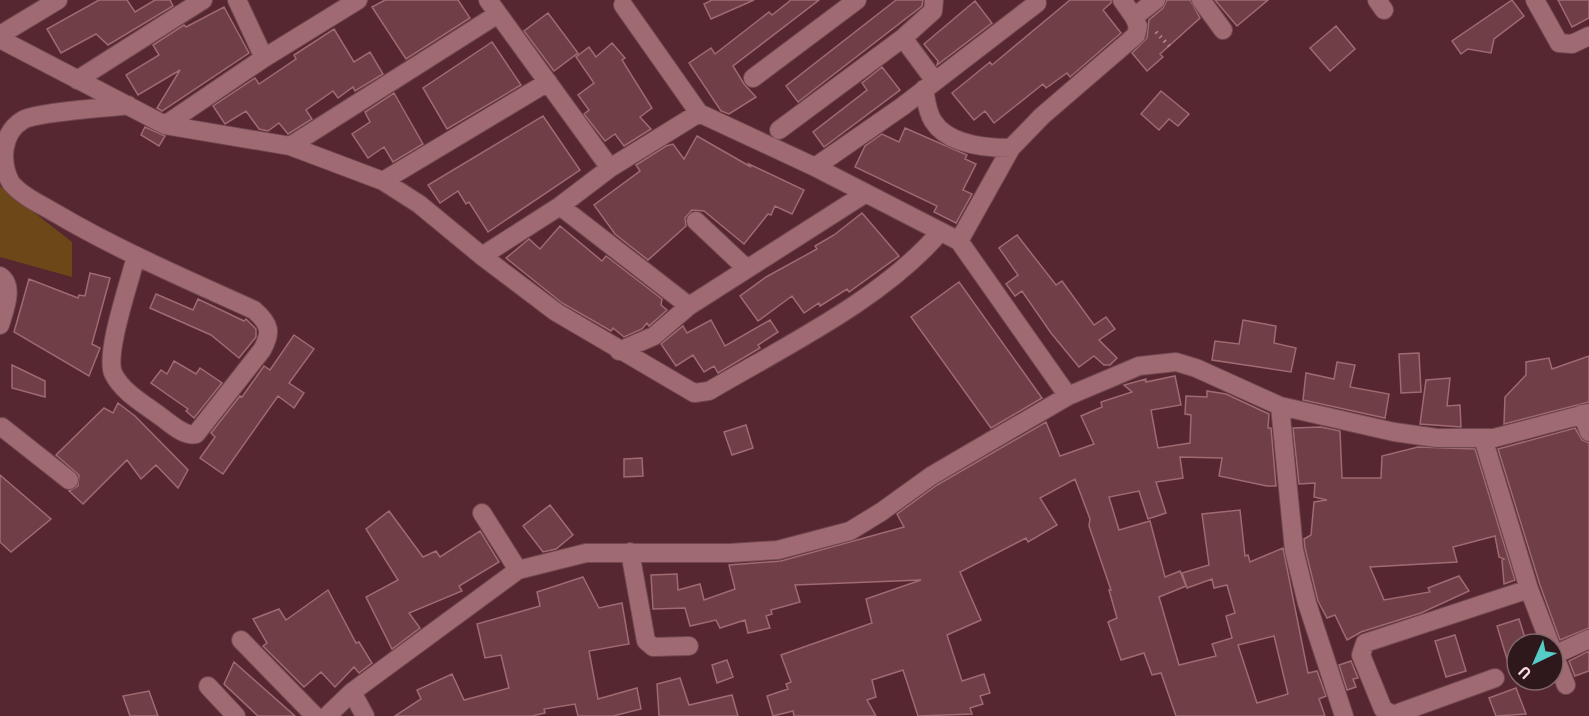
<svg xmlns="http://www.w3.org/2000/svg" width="1589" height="716" font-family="Barlow,sans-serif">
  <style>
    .green { fill: #6c4819 }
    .building { fill: #703e46; stroke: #a06a72; stroke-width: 1.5; fill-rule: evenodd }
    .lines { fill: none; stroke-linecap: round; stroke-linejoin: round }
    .minor-casing { stroke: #714851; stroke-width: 20 }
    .path { stroke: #b28b92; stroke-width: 4; stroke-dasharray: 1.5 4.5; stroke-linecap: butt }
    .minor { stroke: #a06a72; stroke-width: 18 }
  </style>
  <rect width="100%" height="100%" fill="#562730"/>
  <path class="green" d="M0 186 72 242V277L0 257Z"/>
  <path class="building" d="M99 0H127L135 12 155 0H170L173 6 108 45 96 34 61 53 47 29Z
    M385 0H458L470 18 406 59 372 7Z
    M712 0H754L711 19 704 4Z
    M791 0H819L733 66 744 84 756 97 729 114 721 111 689 63 711 48 715 54 769 12 772 15Z
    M896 0H923L922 6 798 102 786 86Z
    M1070 0H1111V3L1103 10 1121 33 1070 77 1067 73 1046 88 1043 84 994 123 985 111 974 120 952 93 990 62 992 65Z
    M1167 0H1190L1200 18 1160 54 1163 57 1147 71 1132 53 1147 38 1149 20 1163 8Z
    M1215 0H1268L1237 26Z
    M1512 0 1524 16 1494 39 1491 53 1468 49 1461 54 1452 41Z
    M1558 0H1589V18L1572 27Z
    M975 1 992 23 937 65 938 61 924 44Z
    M224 7 249 53 162 111 157 108 180 70 138 95 126 75 159 55 153 45 184 25 186 27Z
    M548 13 578 53 554 71 524 31Z
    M1336 26 1355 49 1330 71 1310 48Z
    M334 29 354 62 370 52 383 74 355 91 353 87 338 98 333 91 306 110 312 119 288 134 279 123 268 131 259 129 246 111 225 124 213 106 255 78 259 84 296 59 294 55Z
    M492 42 521 85 447 129 423 88Z
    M612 43 625 58 622 60 652 108 640 117 651 129 624 146 615 134 605 141 584 114 589 110 578 95 594 83 576 57 589 47 596 57Z
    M882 67 900 90 824 147 813 132 867 90 862 83Z
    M1161 91 1189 114 1178 126 1169 119 1159 130 1141 114Z
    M394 93 423 144 393 162 384 147 368 158 352 134 370 122 365 112Z
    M543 116 580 170 488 232 469 202 466 204 458 191 440 203 428 185Z
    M145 127 165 136 159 146 141 135Z
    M905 128 967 155 965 159 976 164 963 190 972 194 956 223 934 212 937 206 855 167 865 146 882 134 899 142Z
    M697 136 751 167 749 164 804 190 792 214 775 206 771 215 768 214 744 244 704 211 692 210 685 218 686 226 648 260 615 234 594 205 640 171 636 165 666 146 673 144 684 159Z
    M862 213 899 256 849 292 847 289 820 306 819 303 804 313 792 296 758 321 740 296 766 277 817 249 815 246 834 235Z
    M560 226 602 261 606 256 662 299 661 305 667 310 649 326 647 323 642 329 624 337 613 328 611 331 562 303 506 258 529 239 540 249Z
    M1017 235 1056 285 1062 281 1094 325 1106 317 1115 329 1099 340 1117 358 1110 365H1104L1094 356 1079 367 1051 333 1022 291 1015 296 1006 284 1018 275 999 248Z
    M90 273 110 278 92 344 100 348 89 376 14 332 29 279 78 298 79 295 85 296Z
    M959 282 1042 398 991 428 911 317Z
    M156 294 193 310 198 299 244 321 246 319 256 329V337L239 358 211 335 150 308Z
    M711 320 725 346 770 320 778 332 758 345 760 348 718 373 714 366 704 372 693 355 676 366 661 344 683 326 687 333Z
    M1243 320 1276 326 1274 343 1296 348 1291 372 1212 360 1215 341 1239 344Z
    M294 335 314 349 289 383 304 393 294 408 278 396 223 474 200 458 215 437 211 433 240 396 242 397 264 366 270 370Z
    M1419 353 1421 392 1401 393 1399 354Z
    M1589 356V402L1504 424 1505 397 1526 375V362L1549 358 1552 369Z
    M174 361 196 374 200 368 222 383 194 418 186 411 188 409 151 383 161 370 167 374Z
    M1337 362 1355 365 1350 387 1389 394 1385 418 1303 400 1306 373 1334 379Z
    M12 365 45 381V397L12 388Z
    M1175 376 1181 405 1151 410 1158 448 1190 443 1191 415 1185 414 1186 396 1207 397V391L1226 394 1269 414 1268 428H1271L1276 486H1267L1219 476 1222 458 1180 457 1183 478 1156 482 1166 513 1148 519 1139 491 1109 497 1119 530 1150 521 1165 577 1180 571 1186 586 1159 597 1179 665 1216 656 1212 644 1232 638 1226 616 1235 613 1227 585 1214 588 1212 579 1187 588 1182 573 1209 565 1202 514 1240 510 1245 556 1248 555 1250 562 1283 548 1308 673 1317 671 1326 696 1319 699 1325 716H1176L1161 673 1152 675 1144 653 1121 660 1108 622 1117 618 1109 590H1111L1089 526 1090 519 1075 479 1040 498 1057 525 1028 542 1026 538 960 572 981 620 947 635 962 681 984 674 990 693 980 696 983 704 970 708 972 714 918 716 903 670 872 680 876 697 867 700 876 716H794L793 711 773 716 767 696 788 689 786 684 791 682 781 655 872 623 866 599 921 580 795 585 800 602 771 610 772 614 766 616 770 628 748 633 745 620 720 628 716 620 690 626 685 608 653 609 651 575 677 574 678 590 700 584 704 600 735 589 729 565 781 561 904 527 897 514 937 485 1046 422 1060 456 1094 444 1081 416 1102 407 1101 402 1132 392 1124 385 1146 379V382ZM1274 636 1288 694 1257 703 1238 645Z
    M1450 378 1447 406 1460 405 1461 427 1420 424 1426 380Z
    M118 403 135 416 188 470 178 488 156 465 141 479 127 460 83 504 69 491 78 486 79 475 56 455 104 408 113 413Z
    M746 425 753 448 732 455 724 432Z
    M1321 427 1340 431 1342 478H1381L1382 456 1418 447 1475 449 1515 580 1504 584 1502 560 1504 559 1499 557 1495 536 1453 547 1457 562 1370 567 1384 600 1430 592 1428 588 1459 576 1469 591 1421 613 1361 632 1347 640 1335 615 1327 618 1318 601 1305 548 1304 539 1311 535 1314 502 1327 500 1314 497 1315 483 1299 484 1293 428Z
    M1575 428 1582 440 1589 443V628L1560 640 1540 585 1498 449Z
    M642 458 643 476 624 477V459Z
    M0 475 51 519 11 552 0 542Z
    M550 505 573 535 556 549 543 552 523 526Z
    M389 511 423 557 436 551 440 557 480 531 499 562 459 586 462 591 409 613 420 628 392 649 366 597 398 580 366 529Z
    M583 577 599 608 622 603 629 644 589 651 598 699 637 688 641 709 613 716H578L575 704 544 709 545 713 532 716H395L421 699 417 690 452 674 464 700 509 688 501 655 485 658 477 624 540 606 537 592Z
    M328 590 356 643 359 642 372 663 359 673 354 667 335 687 321 672 304 687 263 646 267 643 253 619 279 609 286 620Z
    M1519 619 1527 644H1517V678L1513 679 1497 626Z
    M1455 635 1466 671 1446 677 1435 641Z
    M1589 651V671L1575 676 1569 661Z
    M727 660 733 677 717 683 712 665Z
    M1351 661 1358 678 1353 679 1356 687 1347 690 1339 665Z
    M234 662 295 716H258L224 684Z
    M680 678 689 705 732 695 738 716H659L657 684Z
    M1516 688 1526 714 1496 716 1489 698Z
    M149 691 158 716H130L123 696Z"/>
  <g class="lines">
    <defs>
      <path id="minor" d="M237 0 264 58
        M488 0 610 168 560 206
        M934 0 933 11 903 38 935 81
        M1122 0 1134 17
        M1201 0 1223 30
        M1377 0 1384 10
        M1535 0 1559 43 1572 44 1589 36
        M623 5 699 113 815 167 959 241 1068 396
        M0 35 58 0
        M0 39 165 125 290 146 383 181 419 204 482 256 556 312 694 393 709 391C785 346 883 299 940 232
        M753 78 857 0
        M77 80 203 0
        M924 89C926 99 927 112 933 121 948 145 986 148 1011 148
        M128 105C107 108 37 112 23 120 1 133 0 163 11 183 23 197 42 205 57 214 120 251 188 280 254 310 270 324 272 332 262 350L196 434C184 437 170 423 160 416 144 404 122 392 113 373 105 352 130 281 136 256
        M165 125 264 58 358 0
        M779 130 903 38
        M290 146 498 14
        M815 167 903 106 1037 3
        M610 168 699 113
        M383 181 548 82
        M696 221 747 269
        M959 241 1011 148 1042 116 1136 35 1138 26 1134 17 1156 0
        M482 256 560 206 689 306
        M0 276C15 286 4 311 0 325
        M619 351 654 336 689 306 866 193
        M1280 406 1294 550 1307 603 1344 716
        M1582 414 1589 432
        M0 428 2 427 69 480
        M1483 438 1529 589 1550 644
        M482 513 518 570
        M630 552 646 641 653 647 689 646
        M241 640 315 716
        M1553 652 1566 685
        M1554 655 1589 639
        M1495 678 1393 715 1383 709 1361 655 1365 643 1529 589
        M208 686 236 716
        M352 692 365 716
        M327 716 352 692 518 570 586 553H730L778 550 850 531 881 512 931 476 1068 396 1139 366 1176 362 1196 368 1280 406 1394 432 1437 438H1494L1589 413"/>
    </defs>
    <use href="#minor" class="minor-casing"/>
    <path class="path" d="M1156 32 1172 49"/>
    <use href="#minor" class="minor"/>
  </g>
  <g transform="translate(1535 662) rotate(224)"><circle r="28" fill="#2e181c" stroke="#81676b" stroke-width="1.5"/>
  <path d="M0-4.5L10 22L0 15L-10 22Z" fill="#55cdc6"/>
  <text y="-9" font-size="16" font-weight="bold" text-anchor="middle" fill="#fedee2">U</text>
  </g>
</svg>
